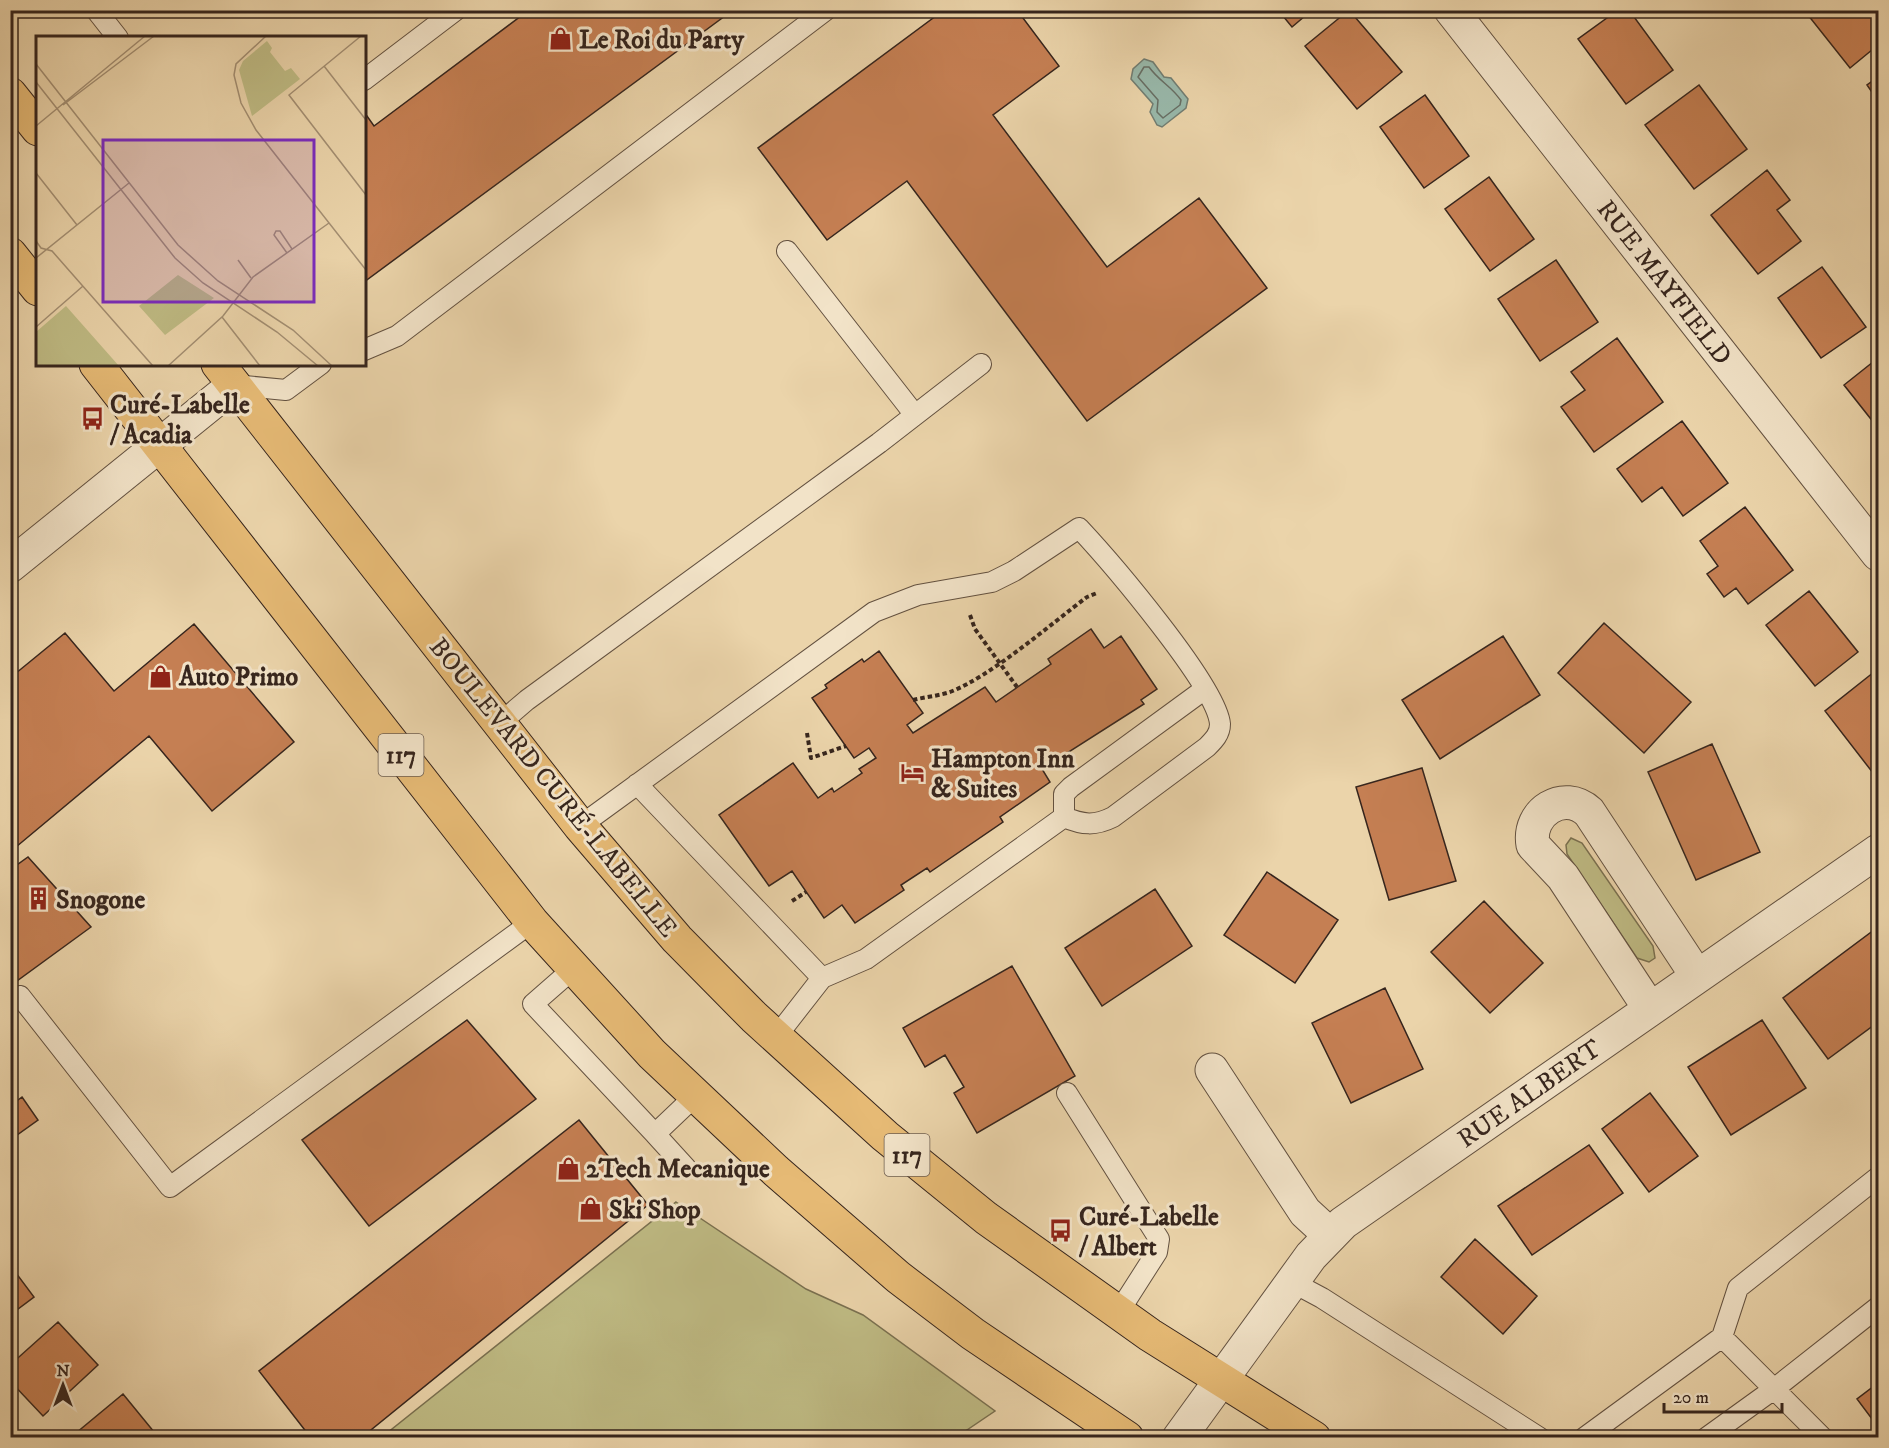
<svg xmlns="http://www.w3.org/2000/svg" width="1889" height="1448" font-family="'IM FELL DW Pica',serif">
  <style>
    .green { fill: #bfbb84; stroke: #7a7050; stroke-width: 1.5 }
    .water { fill: #98b8aa; stroke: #717d72; stroke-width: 1.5 }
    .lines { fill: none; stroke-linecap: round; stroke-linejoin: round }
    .shore { stroke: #676e64; stroke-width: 1.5 }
    .building { fill: #c57f53; stroke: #36251d; stroke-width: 1.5 }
    .service-casing { stroke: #635140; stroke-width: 22 }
    .minor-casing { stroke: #635140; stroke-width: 35 }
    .primary-casing { stroke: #36251d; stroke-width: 35 }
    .path { stroke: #36251d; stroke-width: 4; stroke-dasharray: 4.5 3; stroke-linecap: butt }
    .service { stroke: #f2e3c8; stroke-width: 20 }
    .minor { stroke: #f2e3c8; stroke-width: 33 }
    .primary { stroke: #e6ba75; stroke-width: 33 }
    .labels { text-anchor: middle; stroke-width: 6; stroke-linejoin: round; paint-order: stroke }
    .shield { fill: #f2e3c8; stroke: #6e5e50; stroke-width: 1.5 }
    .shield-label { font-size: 24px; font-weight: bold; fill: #36251d }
    .poi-label { font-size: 26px; font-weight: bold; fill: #36251d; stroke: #f2e3c8; text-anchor: start }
    .street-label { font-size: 26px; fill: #36251d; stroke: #f2e3c8 }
    .inset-road { fill: none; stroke: #a38e72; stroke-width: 1.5 }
    .view { fill: #7b2cbf; fill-opacity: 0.15; stroke: #7b2cbf; stroke-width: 3 }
    .inset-edge { fill: none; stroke: #36251d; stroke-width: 3 }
  </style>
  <rect width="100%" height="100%" fill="#ebd4aa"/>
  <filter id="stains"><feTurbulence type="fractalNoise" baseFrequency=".00333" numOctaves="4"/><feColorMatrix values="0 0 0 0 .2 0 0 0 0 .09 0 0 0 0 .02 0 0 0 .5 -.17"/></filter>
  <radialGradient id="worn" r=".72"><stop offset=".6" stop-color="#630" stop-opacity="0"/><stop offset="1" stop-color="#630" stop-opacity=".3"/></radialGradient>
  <path class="green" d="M1571 838 1582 843 1653 946 1655 958 1649 962 1637 958 1567 854 1566 845Z
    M676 1202 806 1289 863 1315 995 1411 955 1438 382 1437Z"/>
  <path class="water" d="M1144 59 1153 62 1164 77 1171 78 1188 99 1186 108 1162 127 1157 125 1150 112 1153 104 1131 79 1133 69Z"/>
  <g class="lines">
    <path class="shore" d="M1144 67H1149C1159 81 1171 86 1181 100L1180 105 1163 118 1157 112 1158 100 1138 77Z"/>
  </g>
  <path class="building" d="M529 10H733L364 282V118L367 116 374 126Z
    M944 10H1017L1059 66 993 115 1107 267 1199 198 1267 288 1087 421 907 181 827 240 758 148Z
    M1278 10H1312L1292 27Z
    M1349 10 1402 72 1357 109 1305 46Z
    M1618 10H1629L1673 70 1626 104 1578 39Z
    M1804 10H1878V45L1850 68Z
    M1878 77V101L1867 85Z
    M1699 85 1747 149 1694 189 1645 125Z
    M1425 95 1469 156 1424 188 1380 127Z
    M1767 170 1790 200 1777 210 1801 241 1758 274 1711 215Z
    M1489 177 1534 239 1490 271 1445 209Z
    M1556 260 1598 322 1540 361 1498 299Z
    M1822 267 1866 327 1821 358 1778 298Z
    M1617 338 1663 402 1594 452 1561 407 1585 390 1571 372Z
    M1878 358V428L1844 385Z
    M1682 421 1728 483 1683 516 1662 487 1642 502 1617 469Z
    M1745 507 1793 570 1748 604 1736 588 1724 597 1707 574 1718 566 1700 541Z
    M1809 591 1858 652 1815 686 1766 625Z
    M1604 623 1691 702 1644 753 1558 673Z
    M194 624 294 742 212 811 149 736 10 852V678L65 633 114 691Z
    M1091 629 1104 648 1121 636 1157 689 1141 700 1144 704 1042 769 1050 782 1000 817 1003 822 930 872 927 868 901 885 904 890 855 923 842 905 824 918 792 871 769 886 719 815 793 763 818 798 832 788 834 792 862 773 859 769 876 758 869 748 854 758 812 698 827 688 825 685 862 659 864 662 879 651 923 713 907 725 913 733 985 687 996 702 1051 664 1048 659Z
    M1503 636 1540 695 1440 759 1402 700Z
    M1874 672 1878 678V769L1873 773 1825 711Z
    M1712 744 1760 852 1696 880 1648 772Z
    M1422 768 1456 881 1389 900 1356 787Z
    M28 857 91 927 10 986V870Z
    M1267 872 1338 920 1295 983 1224 935Z
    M1155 889 1192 946 1102 1006 1065 948Z
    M1484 901 1543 963 1490 1013 1431 952Z
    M1878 927V1022L1828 1059 1783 998Z
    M1012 966 1075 1076 977 1133 954 1093 964 1087 945 1055 925 1067 903 1028Z
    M1385 988 1423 1069 1351 1103 1312 1023Z
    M467 1020 536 1099 369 1226 302 1140Z
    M1762 1020 1806 1088 1731 1135 1688 1067Z
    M1650 1093 1698 1156 1649 1192 1602 1129Z
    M22 1097 38 1120 10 1140V1106Z
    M579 1120 648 1205 361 1438H311L259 1371Z
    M1589 1145 1623 1193 1532 1255 1498 1206Z
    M1475 1239 1537 1296 1503 1334 1441 1277Z
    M10 1265 34 1297 10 1315Z
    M58 1322 98 1365 43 1416 10 1381V1365Z
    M1878 1383V1427L1857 1399Z
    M123 1394 159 1438H70Z"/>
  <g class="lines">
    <defs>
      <path id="service" d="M96 10 118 38
        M364 80 456 10
        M787 251 915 415
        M364 350 397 336 826 10
        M234 385 286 390 321 364
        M499 724 527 700 879 443 981 364
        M637 784 822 978
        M1064 817V794L1071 787 1205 689
        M580 826 874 612 918 595 992 582 1014 571 1079 528C1109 560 1217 686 1220 724 1220 734 1214 740 1207 747L1113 817C1095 826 1083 825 1064 817
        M573 969 533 1004 655 1134 695 1096
        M20 996 170 1187 532 922
        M776 1037 822 978 866 959 1064 817
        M1067 1093 1159 1239 1157 1252 1118 1313
        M655 1134 686 1168
        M1292 1282 1322 1298 1540 1438
        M1722 1337 1738 1288 1878 1177
        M1584 1438 1722 1337 1823 1438
        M1706 1438 1774 1389 1878 1307"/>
      <path id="minor" d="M1451 10 1878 554
        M10 566 234 385
        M1650 1009 1563 877 1533 845C1527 812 1564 789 1589 812L1697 976
        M1212 1070 1305 1212 1330 1235
        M1179 1438 1311 1256 1343 1223 1878 851"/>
      <path id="primary" d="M10 94 38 129
        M10 254 38 289
        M96 364 532 922 652 1054 776 1171 898 1277 973 1334 1127 1438
        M218 364 580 826 677 939 754 1017 885 1136 986 1218 1150 1335 1314 1438"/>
    </defs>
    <use href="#service" class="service-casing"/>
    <use href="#minor" class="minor-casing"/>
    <use href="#primary" class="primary-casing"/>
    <path class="path" d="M970 615 975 629 1017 687
      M913 700C925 697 938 696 950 692 990 677 1051 624 1087 597L1097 593
      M807 733 811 758 846 746
      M792 901 806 892"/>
    <use href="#service" class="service"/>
    <use href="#minor" class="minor"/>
    <use href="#primary" class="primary"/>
  </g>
  <defs>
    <symbol id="shop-bare" viewBox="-9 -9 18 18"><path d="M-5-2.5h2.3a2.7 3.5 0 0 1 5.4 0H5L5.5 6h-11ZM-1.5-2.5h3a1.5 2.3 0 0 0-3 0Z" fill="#8f2418" stroke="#f2e3c8" stroke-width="2.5" paint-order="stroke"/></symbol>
    <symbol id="bus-bare" viewBox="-9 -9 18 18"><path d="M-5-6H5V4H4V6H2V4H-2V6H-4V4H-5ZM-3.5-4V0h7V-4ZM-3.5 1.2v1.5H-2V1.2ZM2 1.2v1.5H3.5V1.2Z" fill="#8f2418" stroke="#f2e3c8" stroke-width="2.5" paint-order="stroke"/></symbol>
    <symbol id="hotel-bare" viewBox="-9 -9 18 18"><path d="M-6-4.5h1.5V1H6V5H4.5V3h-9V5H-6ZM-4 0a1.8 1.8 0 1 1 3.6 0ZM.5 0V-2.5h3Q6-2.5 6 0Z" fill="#8f2418" stroke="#f2e3c8" stroke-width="2.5" paint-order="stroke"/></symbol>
    <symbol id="building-bare" viewBox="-9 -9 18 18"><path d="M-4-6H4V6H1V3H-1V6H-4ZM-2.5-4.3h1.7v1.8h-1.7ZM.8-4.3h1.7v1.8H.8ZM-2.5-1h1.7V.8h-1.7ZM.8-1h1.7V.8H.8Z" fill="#8f2418" stroke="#f2e3c8" stroke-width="2.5" paint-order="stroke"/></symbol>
  </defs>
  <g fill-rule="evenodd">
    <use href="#shop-bare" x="544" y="22" width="33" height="33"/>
    <use href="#bus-bare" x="76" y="402" width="33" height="33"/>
    <use href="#shop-bare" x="144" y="660" width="33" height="33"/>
    <use href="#hotel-bare" x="896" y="756" width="33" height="33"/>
    <use href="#building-bare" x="22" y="882" width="33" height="33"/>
    <use href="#shop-bare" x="552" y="1152" width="33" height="33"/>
    <use href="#shop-bare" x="574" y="1192" width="33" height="33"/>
    <use href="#bus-bare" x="1044" y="1214" width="33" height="33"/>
  </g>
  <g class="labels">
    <g class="shield">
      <rect x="378.5" y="734" width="45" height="42" rx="4.5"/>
      <rect x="884.5" y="1134" width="45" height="42" rx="4.5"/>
    </g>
    <g class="shield-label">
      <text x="401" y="763">117</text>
      <text x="907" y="1163">117</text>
    </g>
    <g class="poi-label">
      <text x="579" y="48">Le Roi du Party</text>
      <text x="110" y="413">Curé-Labelle<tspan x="110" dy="30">/ Acadia</tspan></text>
      <text x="179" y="685">Auto Primo</text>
      <text x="931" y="767">Hampton Inn<tspan x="931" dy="30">&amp; Suites</tspan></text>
      <text x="56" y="908">Snogone</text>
      <text x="586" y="1177">2Tech Mecanique</text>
      <text x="609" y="1218">Ski Shop</text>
      <text x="1079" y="1225">Curé-Labelle<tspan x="1079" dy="30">/ Albert</tspan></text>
    </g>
    <g class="street-label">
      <text transform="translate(1665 282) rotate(52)" y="9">RUE MAYFIELD</text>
      <text transform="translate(554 787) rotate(51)" y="9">BOULEVARD CURÉ-LABELLE</text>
      <text transform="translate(1529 1093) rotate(-35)" y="9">RUE ALBERT</text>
    </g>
  </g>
  <g transform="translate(36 36)">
    <rect width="330" height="330" fill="#ebd4aa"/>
    <path d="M231 5 236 12 234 16 249 35 255 32 264 43 216 80 203 34 207 25ZM142 239 178 262 129 299 103 270ZM30 270 83 330H0V296Z" fill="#bfbb84"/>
    <path class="inset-road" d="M230 0 200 28 198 39 205 67 220 94 330 234M325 0 253 59 330 159M0 28 142 209 182 245 257 294 296 330M288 30 330 84M0 46 139 222 167 247 241 296 282 330M27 69 118 0M0 90 109 0M0 137 41 189M0 205 5 212 16 215 117 330M251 217 238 199 240 195H244L256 213M0 222 93 147M202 224 215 242M186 281 224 330M0 291 47 250M132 330 187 280 217 241 293 187"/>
    <path class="view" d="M67 104H278V266H67Z"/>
    <rect width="330" height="330" class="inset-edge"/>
  </g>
  <rect width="1889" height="1448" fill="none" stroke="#ebd4aa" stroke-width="36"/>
  <rect x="12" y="12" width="1865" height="1424" fill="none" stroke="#36251d" stroke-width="3"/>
  <rect x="18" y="18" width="1853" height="1412" fill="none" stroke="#36251d" stroke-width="1.5"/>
  <g transform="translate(63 1385)" stroke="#f2e3c8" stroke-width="4.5" paint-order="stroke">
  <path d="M0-4.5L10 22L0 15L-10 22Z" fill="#36251d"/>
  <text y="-9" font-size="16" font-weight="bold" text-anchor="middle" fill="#36251d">N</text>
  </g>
  <path d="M1664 1403v9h118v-9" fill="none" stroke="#36251d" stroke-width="3"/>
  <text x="1673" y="1403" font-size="18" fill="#36251d" stroke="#f2e3c8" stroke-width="4.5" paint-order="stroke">20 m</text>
  <rect width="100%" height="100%" filter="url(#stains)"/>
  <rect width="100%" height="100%" fill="url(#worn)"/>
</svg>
